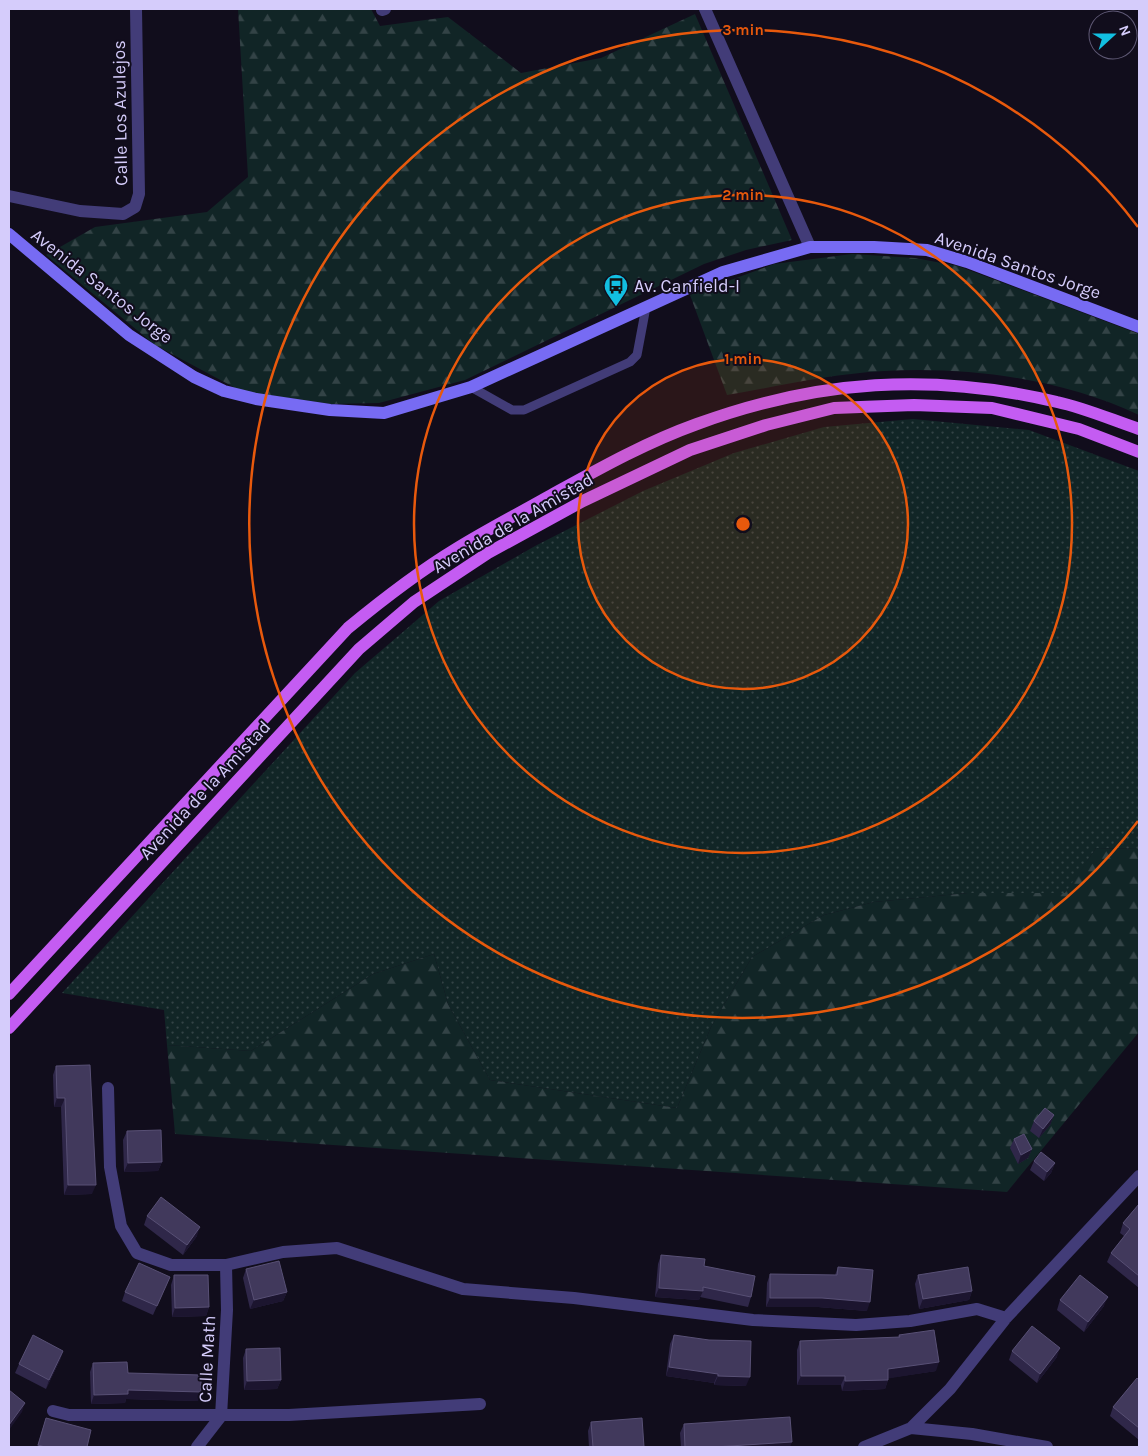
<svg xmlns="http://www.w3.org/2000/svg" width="1148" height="1456" font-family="Karla,sans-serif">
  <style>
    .green { fill: url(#green-dots) }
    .forest { fill: url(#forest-firs) }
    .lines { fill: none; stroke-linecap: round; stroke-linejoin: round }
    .lane { stroke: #423c78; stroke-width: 9 }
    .street { stroke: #423c78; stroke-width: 12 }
    .secondary { stroke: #776bf3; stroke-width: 12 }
    .primary { stroke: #c45cf2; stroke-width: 12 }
    .wall { fill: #2f2749 }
    .shaded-wall { fill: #1c152f }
    .building { fill: #41395c; stroke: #585075 }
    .ring { fill: none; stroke: #e8590c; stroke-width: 2.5 }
    .labels { text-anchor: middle; stroke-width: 4; stroke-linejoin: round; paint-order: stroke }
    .street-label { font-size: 18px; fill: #d5ccfb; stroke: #110d1c }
    .poi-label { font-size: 18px; fill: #d5ccfb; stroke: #110d1c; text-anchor: start }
    .centre { fill: #e8590c; stroke: #110d1c; stroke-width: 2.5 }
    .ring-label { font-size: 15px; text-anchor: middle; font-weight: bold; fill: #e8590c; stroke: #110d1c; stroke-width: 4; stroke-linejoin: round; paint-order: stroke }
  </style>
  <defs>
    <pattern id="green-dots" width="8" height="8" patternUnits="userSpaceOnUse" patternTransform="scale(1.25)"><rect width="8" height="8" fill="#112526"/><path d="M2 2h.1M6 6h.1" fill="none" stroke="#334346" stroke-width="1.8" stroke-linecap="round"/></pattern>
    <pattern id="forest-firs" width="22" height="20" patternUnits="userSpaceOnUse" patternTransform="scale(1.25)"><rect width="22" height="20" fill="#112526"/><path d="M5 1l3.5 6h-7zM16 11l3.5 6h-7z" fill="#334346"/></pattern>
  </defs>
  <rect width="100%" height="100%" fill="#110d1c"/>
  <path class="green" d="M913 419 1029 430 1139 471V849L1096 848 1066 893H968L874 902 824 915 752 957 711 1027 677 1108 490 1080 448 1004 434 954 373 974 251 1051 167 1045 164 1010 62 993 355 673 439 601 535 546 643 491 734 453 824 427Z"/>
  <path class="forest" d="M238 9H371L380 26 448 17 521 73 601 58 695 14 792 240 746 250 704 264 465 380 379 403 331 404 241 391 155 345 46 255 95 227 207 212 248 177Z
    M852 254 915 258 958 266 1139 334V415C1062 379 969 366 884 371 831 374 779 386 727 395L690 295 774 264Z
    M1096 848 1139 849V1032L1007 1192 175 1134 167 1045 251 1051 373 974 434 954 448 1004 490 1080 677 1108 711 1027 752 957 824 915 874 902 968 893H1065Z"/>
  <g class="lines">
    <path class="lane" d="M471 387 512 410H524L630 362 637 355 646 307"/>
    <path class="street" d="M705 9 810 247
      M382 10 385 9
      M9 196 80 211 123 214 135 207 139 194 136 9
      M108 1088 110 1167 121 1226 137 1253 171 1265H226L283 1252 337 1248 463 1289 574 1298 753 1320 856 1325 910 1321 977 1309 1006 1318
      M53 1411 69 1415H289L480 1404
      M911 1428 972 1434 1047 1447
      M197 1447 221 1416 227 1310 226 1265
      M864 1447 911 1428 950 1389 1006 1318 1139 1176"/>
    <path class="secondary" d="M9 234 129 335 194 377 224 391 256 399 330 410 384 413 471 387 723 272 810 247H874L927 250 967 262 1139 327"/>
    <path class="primary" d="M9 994 348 628C382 600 418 572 456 549 485 531 516 515 546 498 595 471 644 443 697 424 817 380 932 372 1057 402 1085 408 1112 420 1139 429
      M9 1028 359 649 414 602 488 553 583 501 690 450 766 425 834 408 914 405 992 408 1079 429 1139 452"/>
  </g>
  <path class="wall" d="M56 1066 92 1194 64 1195 61 1107H54L53 1075Z
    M1054 1115 1050 1125 1039 1138 1030 1131 1034 1121Z
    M127 1131 162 1162 158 1171 124 1172 123 1140Z
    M1014 1139 1032 1149 1028 1158 1018 1164 1010 1148Z
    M1034 1161 1055 1163 1051 1173 1044 1181 1030 1170Z
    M1139 1204V1288L1107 1262 1111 1253 1124 1236 1120 1233 1123 1223Z
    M147 1216 197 1236 183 1255 144 1225Z
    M661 1255 704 1266 751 1297 748 1307 700 1297 699 1300 655 1297 658 1264Z
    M838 1267 867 1311 818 1307H766L767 1283 770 1274 835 1275Z
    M246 1269 287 1292 283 1301 250 1309 243 1278Z
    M174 1275 209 1307 206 1316 172 1317 171 1285Z
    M918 1275 972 1291 969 1300 919 1309 915 1284Z
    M170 1277 153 1315 122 1301 125 1292Z
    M1060 1300 1104 1306 1084 1332 1057 1310Z
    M674 1335 746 1386 714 1385V1383L666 1376 670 1344Z
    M899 1335 936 1371 888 1378V1380L885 1389 842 1391 841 1385H797V1350L800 1341 898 1337Z
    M246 1349 281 1380 277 1389 244 1390 243 1358Z
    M63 1351 60 1360 46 1389 15 1373 19 1364Z
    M1012 1351 1057 1357 1037 1383 1009 1360Z
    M93 1363 128 1373 201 1392 198 1401 126 1399 125 1403 91 1404 90 1372Z
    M1139 1380V1440L1110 1416 1113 1407Z
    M46 1418 87 1447H37Z
    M591 1422 644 1447H589L588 1431Z
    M684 1424 790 1447H681L680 1433Z"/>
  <path class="shaded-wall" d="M57 1098H65L61 1107H54Z
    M1054 1115 1050 1125 1039 1138 1043 1129Z
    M1032 1149 1028 1158 1018 1164 1021 1155Z
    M162 1162 158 1171 124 1172 128 1163Z
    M1055 1163 1051 1173 1044 1181 1047 1172Z
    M68 1185H96L92 1194 64 1195Z
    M200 1227 197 1236 183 1255 187 1245Z
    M659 1288 703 1291 699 1300 655 1297Z
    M972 1291 969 1300 919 1309 923 1299Z
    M287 1292 283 1301 250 1309 254 1300Z
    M1108 1297 1104 1306 1084 1332 1088 1322Z
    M770 1298H822L870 1302 867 1311 818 1307H766Z
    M209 1307 206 1316 172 1317 175 1308Z
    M1060 1348 1057 1357 1037 1383 1040 1374Z
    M63 1351 60 1360 46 1389 49 1380Z
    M939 1362 936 1371 885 1379 888 1369Z
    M669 1367 718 1374 714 1383 666 1376Z
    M718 1376 750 1377 746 1386 714 1385Z
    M801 1376H845L841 1385H797Z
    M281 1380 277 1389 244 1390 247 1381Z
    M888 1380 885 1389 842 1391 845 1381Z
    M128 1390 201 1392 198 1401 126 1399 125 1403 91 1404 94 1395Z
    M25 1403 22 1412 9 1430V1425Z
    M792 1442 790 1447H714Z"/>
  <path class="building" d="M90 1065 96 1185H68L65 1098H57L56 1066Z
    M1045 1108 1054 1115 1043 1129 1034 1121Z
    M161 1130 162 1162 128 1163 127 1131Z
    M1024 1134 1032 1149 1021 1155 1014 1139Z
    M1041 1152 1055 1163 1047 1172 1034 1161Z
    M161 1197 200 1227 187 1245 147 1216Z
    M1139 1204V1276L1111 1253 1130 1229 1123 1223Z
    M661 1255 705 1259 704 1266 755 1276 751 1297 703 1287V1291L659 1288Z
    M279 1261 287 1292 254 1300 246 1269Z
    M139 1263 170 1277 157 1306 125 1292Z
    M838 1267 873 1270 870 1302 822 1298H770V1274L837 1275Z
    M968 1267 972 1291 923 1299 918 1275Z
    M174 1275H208L209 1307 175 1308Z
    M1080 1275 1108 1297 1088 1322 1060 1300Z
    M1032 1326 1060 1348 1040 1374 1012 1351Z
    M934 1330 939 1362 888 1369V1380L845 1381V1376H801L800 1341 900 1337 899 1335Z
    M33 1335 63 1351 49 1380 19 1364Z
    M674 1335 709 1340 751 1341 750 1377 718 1376V1374L669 1367Z
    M280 1348 281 1380 247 1381 246 1349Z
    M127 1362 128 1373 201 1375V1392L128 1390V1394L94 1395 93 1363Z
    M1137 1378 1139 1380V1428L1113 1407Z
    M9 1390 25 1403 9 1425Z
    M790 1417 792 1442 714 1447H685L684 1424Z
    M46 1418 91 1430 87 1447H45L38 1445Z
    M642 1418 644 1447H593L591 1422Z"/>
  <circle cx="743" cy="524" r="165" fill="#e8590c" fill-opacity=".12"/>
  <g class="ring">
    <circle cx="743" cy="524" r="165"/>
    <circle cx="743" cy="524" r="329"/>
    <path d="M1138 821A494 494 0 1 1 1138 227"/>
  </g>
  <defs>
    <symbol id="bus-pin" viewBox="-11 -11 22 30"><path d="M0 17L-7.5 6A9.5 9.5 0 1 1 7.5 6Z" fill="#12bfe1" stroke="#110d1c"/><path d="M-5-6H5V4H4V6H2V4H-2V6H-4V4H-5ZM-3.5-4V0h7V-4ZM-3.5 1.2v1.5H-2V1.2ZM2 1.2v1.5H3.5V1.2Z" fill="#111"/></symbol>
  </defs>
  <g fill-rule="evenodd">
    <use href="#bus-pin" x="602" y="272" width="28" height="38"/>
  </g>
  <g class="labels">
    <g class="street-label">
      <text transform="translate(120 113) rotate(-91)" y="6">Calle Los Azulejos</text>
      <text transform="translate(1018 265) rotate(19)" y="6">Avenida Santos Jorge</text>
      <text transform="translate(102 286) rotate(38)" y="6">Avenida Santos Jorge</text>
      <text transform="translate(513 523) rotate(-30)" y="6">Avenida de la Amistad</text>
      <text transform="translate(205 790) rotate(-47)" y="6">Avenida de la Amistad</text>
      <text transform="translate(207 1359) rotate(-87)" y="6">Calle Math</text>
    </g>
    <g class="poi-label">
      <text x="634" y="292">Av. Canfield-I</text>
    </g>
  </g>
  <circle cx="743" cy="524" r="8" class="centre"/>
  <g class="ring-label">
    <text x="743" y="35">3 min</text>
    <text x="743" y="200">2 min</text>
    <text x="743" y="364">1 min</text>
  </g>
  <rect width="1148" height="1456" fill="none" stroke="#d5ccfb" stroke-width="20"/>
  <g transform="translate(1113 35) rotate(69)"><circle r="24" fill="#110d1c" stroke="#5f5975"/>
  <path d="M0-4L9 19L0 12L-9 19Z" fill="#12bfe1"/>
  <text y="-8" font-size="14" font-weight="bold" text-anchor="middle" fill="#d5ccfb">N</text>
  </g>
</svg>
